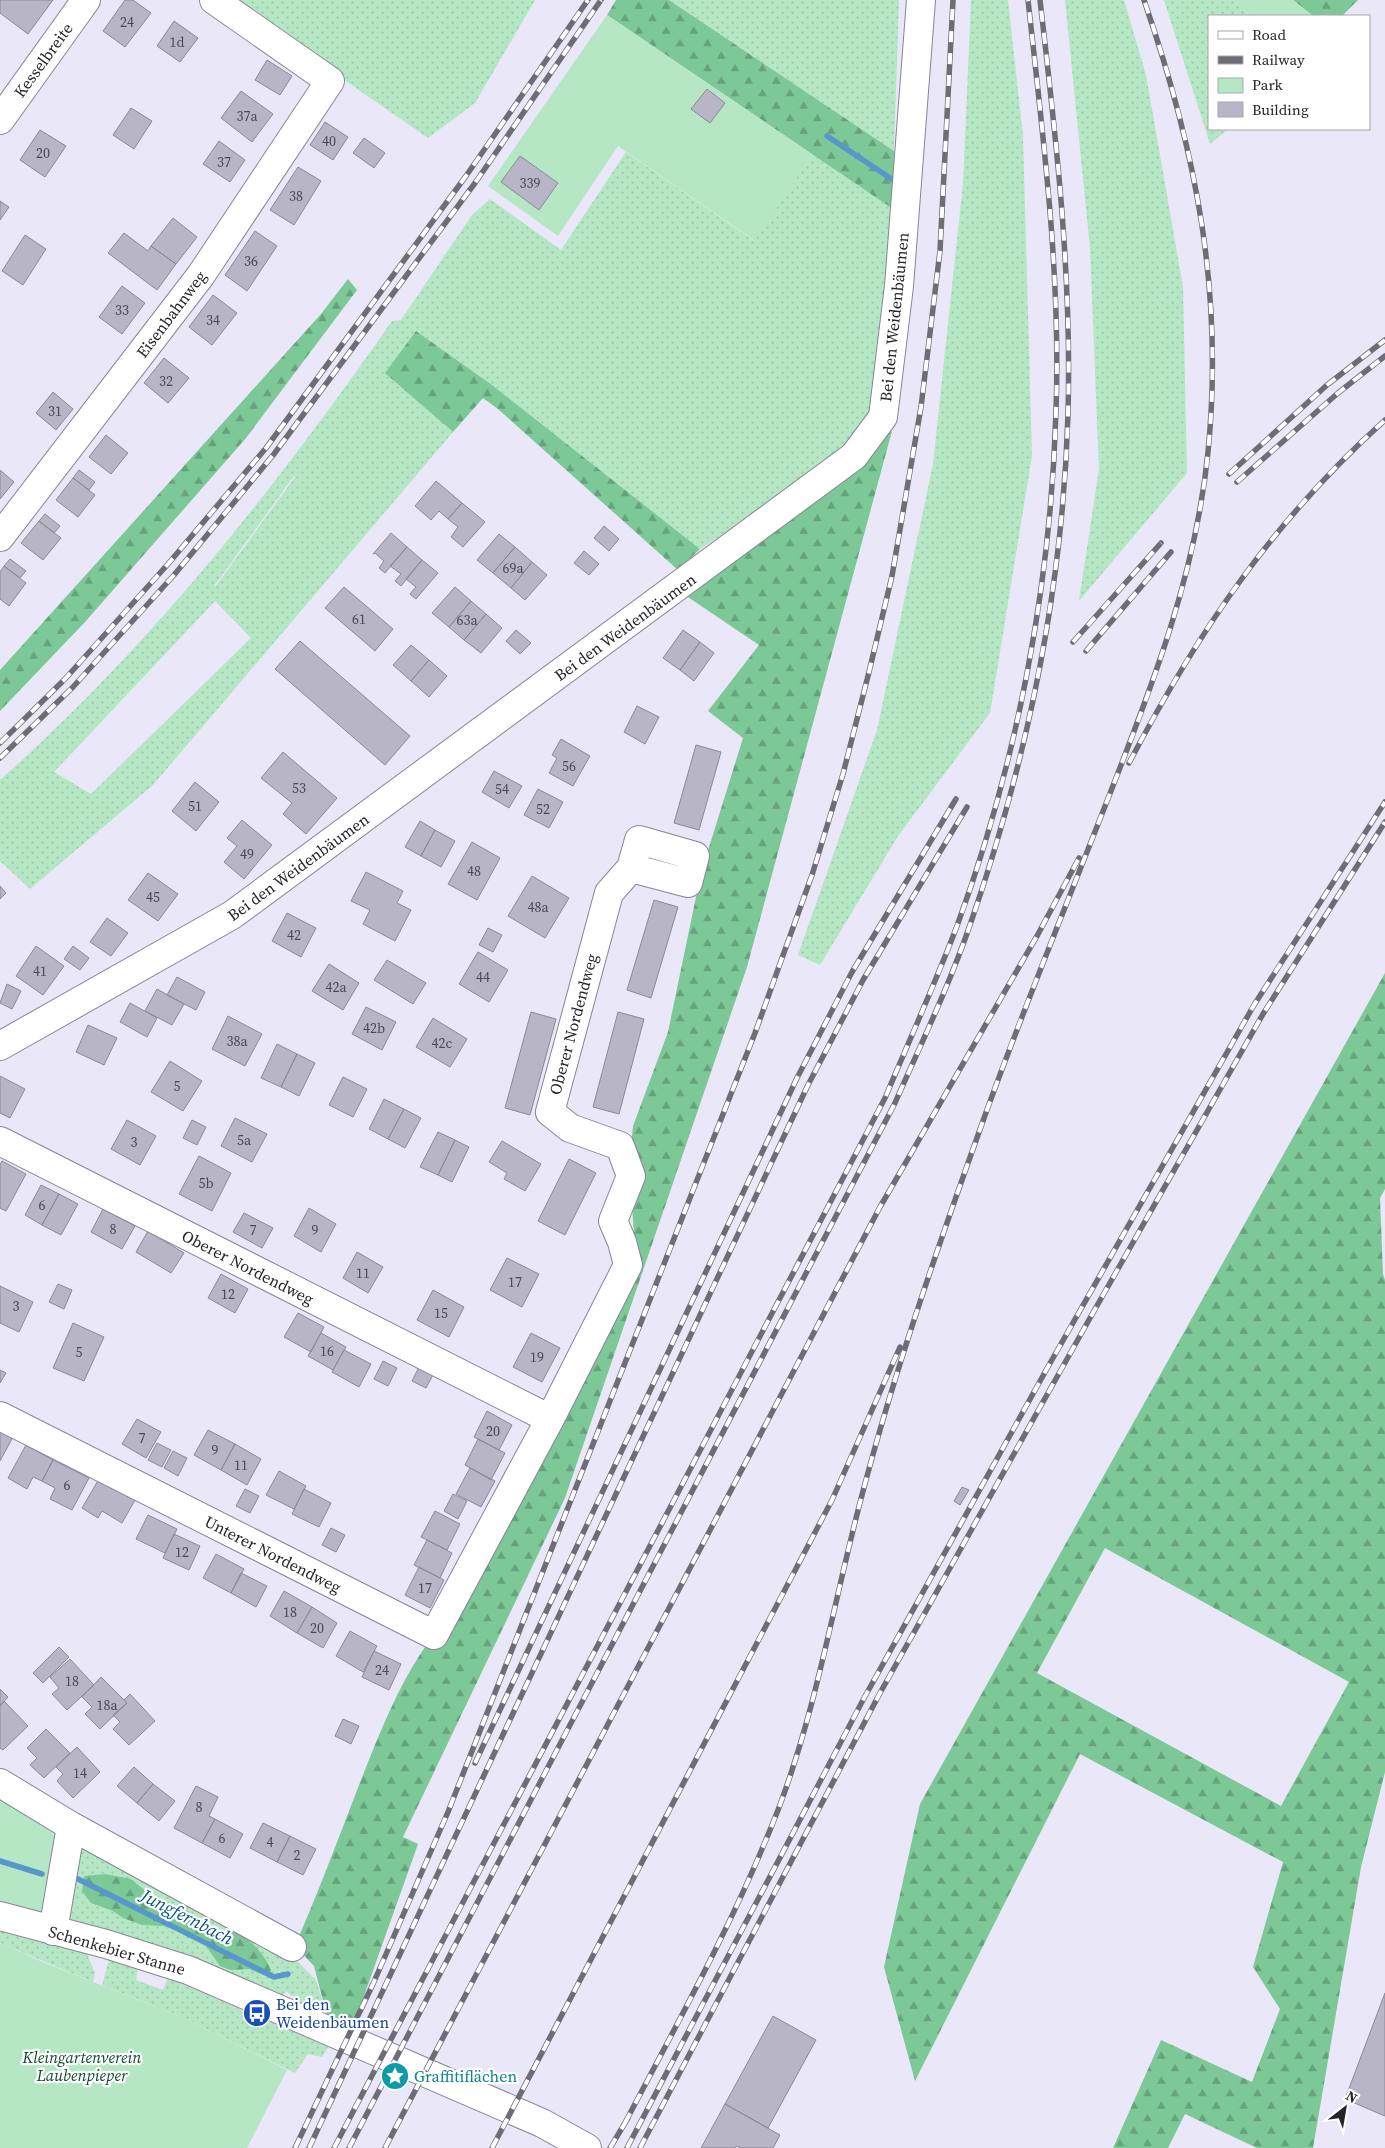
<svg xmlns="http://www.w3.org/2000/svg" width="1385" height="2148" font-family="'Source Serif 4',serif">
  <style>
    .grass { fill: url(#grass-dots); fill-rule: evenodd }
    .forest { fill: url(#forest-firs); fill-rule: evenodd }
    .green { fill: #b5e7c4 }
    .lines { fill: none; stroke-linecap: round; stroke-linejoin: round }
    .stream { stroke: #5797cb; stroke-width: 5.5 }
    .building { fill: #b8b6c6; stroke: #8b8898 }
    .minor-casing { stroke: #888595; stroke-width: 30 }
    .minor { stroke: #fff; stroke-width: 28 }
    .rail-casing { stroke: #6e6d77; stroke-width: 5.5 }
    .rail { stroke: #fff; stroke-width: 4; stroke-dasharray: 11; stroke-linecap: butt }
    .labels { text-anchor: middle; stroke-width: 4.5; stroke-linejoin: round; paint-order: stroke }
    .number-label { font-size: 14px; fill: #4a4952 }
    .street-label { font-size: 16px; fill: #26252b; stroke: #fff }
    .transit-label { font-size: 16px; fill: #164399; stroke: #fff; text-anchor: start }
    .park-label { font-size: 16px; font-style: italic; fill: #0f4929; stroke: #fff }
    .culture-label { font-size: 16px; fill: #0d838f; stroke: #fff; text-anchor: start }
    .water-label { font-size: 18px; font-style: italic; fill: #045385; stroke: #fff }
  </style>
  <defs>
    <pattern id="grass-dots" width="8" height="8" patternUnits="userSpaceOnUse" patternTransform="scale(1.25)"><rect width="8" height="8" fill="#b5e7c4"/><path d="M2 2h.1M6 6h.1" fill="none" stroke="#9cc6a9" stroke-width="1.8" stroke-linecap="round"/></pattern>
    <pattern id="forest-firs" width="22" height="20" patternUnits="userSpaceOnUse" patternTransform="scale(1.25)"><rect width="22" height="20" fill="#7dc897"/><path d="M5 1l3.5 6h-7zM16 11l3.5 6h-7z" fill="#66a27b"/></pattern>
  </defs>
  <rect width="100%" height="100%" fill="#e9e7f8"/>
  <path class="grass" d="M233 0H535L475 103 428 138 232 2Z
    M669 0H899L894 151Z
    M971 0H1008L1023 136 1032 456 990 713 898 836 820 965 798 955 877 730 933 464 963 184Z
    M1065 0H1124L1146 75 1183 287 1187 473 1079 601 1099 469 1090 248Z
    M1164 0H1232L1252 16H1209V129H1228L1210 144Z
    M626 152 754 241 812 154 893 209 887 256 886 307 876 412 842 458 700 549 492 385 416 331 444 425 453 432 153 785 30 889 0 861V780C151 646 277 486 392 321L401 320 472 215 490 199 561 250ZM294 476 295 477 215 587V585ZM215 601 251 638 91 794 54 772Z
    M77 1842 295 1959 316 1980 325 2009 324 2011 301 2003 286 1991 280 1999 72 1923 67 1916Z
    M0 1930 87 1954 95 1973 93 1982 0 1943Z
    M109 1960 138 1968 136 1980 163 1990 168 1978 328 2047 322 2057 308 2054 295 2073 184 2018 102 1985Z"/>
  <path class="forest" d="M616 0H669L894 151 893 209 607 15Z
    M1293 0H1358L1342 16H1313Z
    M348 279 357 290 246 438 85 622 0 711V670L321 314Z
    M416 331 492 385 700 549 678 570 498 409 483 398 453 432 385 373Z
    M892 431 747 967 565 1498 403 1837 418 1844 353 2027 327 2016 314 1966 295 1946C316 1897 335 1848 354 1798 375 1745 399 1679 434 1635L626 1270 634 1233 629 1166 633 1126 668 1032 701 873 743 738 708 711 759 645 676 589 854 456Z
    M1385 973V1189L1380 1198 1383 1274 1385 1280V1772L1361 1867 1313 2148H1257L1185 2114 1168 2148H1113L1161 2040 1252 2082 1280 2009 1253 1967 1283 1862 1080 1754 915 2081 884 1967 920 1804ZM1105 1548 1349 1682 1281 1806 1037 1673Z
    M105 1874 131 1879 152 1896 188 1911 201 1931C212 1933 220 1930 229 1931 246 1933 267 1956 271 1971L266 1976 249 1969 231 1970 220 1966 199 1936 163 1926 142 1925 123 1918 113 1911 91 1903 82 1891 84 1876Z"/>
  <path class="green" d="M1232 0H1293L1313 16H1252Z
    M607 15 812 154 755 241 618 146 558 236 488 186Z
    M0 1792 56 1829 49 1907 41 1915 0 1908Z
    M0 1943 45 1963 184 2018 287 2070 247 2148H0Z"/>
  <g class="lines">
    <path class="stream" d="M827 136 893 180
      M0 1861 42 1874
      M74 1877 274 1977 288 1974"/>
  </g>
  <path class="building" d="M0 0H53L28 34 0 13Z
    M125 0H133L151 13 125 47 103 31Z
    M174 21 198 38 180 62 157 46Z
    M267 60 292 76 280 95 255 80Z
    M707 89 725 103 710 123 691 109Z
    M241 91 273 114 252 142 221 118Z
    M131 108 152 121 134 149 113 135Z
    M325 122 348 137 333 160 310 145Z
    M40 130 66 146 45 177 20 160Z
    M364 138 385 153 374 168 353 153Z
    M219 141 245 160 230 182 203 164Z
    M520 156 558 183 539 210 501 182Z
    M298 167 321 181 294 225 270 210Z
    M0 201 9 207 0 220Z
    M173 218 197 237 176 264 151 246Z
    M255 231 277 246 247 291 225 275Z
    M124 233 148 251 151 246 176 264 157 290 108 253Z
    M25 235 46 249 23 285 2 271Z
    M122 286 145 303 122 334 99 317Z
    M213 295 237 313 212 345 189 327Z
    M164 358 189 378 168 403 144 383Z
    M53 392 73 409 56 430 36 413Z
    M106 435 128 453 111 474 89 457Z
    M0 470 14 482 0 499Z
    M79 470 95 482 89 490 73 478Z
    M73 478 95 495 78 517 56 500Z
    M436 481 462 503 448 519 439 511 431 520 415 506Z
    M462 503 485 522 463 547 451 537 458 527 448 519Z
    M45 514 60 526 54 533 39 521Z
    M39 521 61 538 43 560 21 543Z
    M604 526 619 539 609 551 594 538Z
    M391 533 407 547 385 573 379 568 384 561 375 553 373 554Z
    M499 534 515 547 493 573 477 560Z
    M407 547 422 560 401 586 395 581 401 574 390 566Z
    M515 547 532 562 511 588 493 573Z
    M584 551 599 564 589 575 574 563Z
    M10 559 26 571 20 578 4 566Z
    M422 560 438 573 416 599 410 594 416 587 406 579Z
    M532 562 547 575 525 600 511 588Z
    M4 566 26 583 9 606 0 599V572Z
    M344 587 393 629 375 651 325 608Z
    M455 587 471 601 449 627 432 613Z
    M471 601 486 614 464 640 449 627Z
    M486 614 502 628 481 653 464 640Z
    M516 630 531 643 520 654 506 641Z
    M683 630 700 642 680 670 663 658Z
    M300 641 410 736 385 765 275 669Z
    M700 642 714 653 694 681 680 670Z
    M411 645 429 660 411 681 393 665Z
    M429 660 447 676 429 697 411 681Z
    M637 706 659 717 645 744 624 732Z
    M561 739 590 756 573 786 549 773 557 758 552 755Z
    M696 745 721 752 699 830 674 823Z
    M283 752 337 798 306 834 283 814 292 803 261 778Z
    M494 771 522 786 509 808 482 792Z
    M195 782 219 802 196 831 172 811Z
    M538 789 563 802 549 828 524 815Z
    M242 820 272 845 244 879 224 862 237 846 227 838Z
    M420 821 435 830 421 856 405 847Z
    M435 830 455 841 441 867 421 856Z
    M472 842 500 858 477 900 448 884Z
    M366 872 403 891 397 903 411 910 395 941 363 924 370 910 351 901Z
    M148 873 178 894 158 921 128 900Z
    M532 876 569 898 545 938 508 916Z
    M0 886 6 893 0 899Z
    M654 900 678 907 651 998 627 990Z
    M287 913 316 928 301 957 272 941Z
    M107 918 128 933 111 956 90 942Z
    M488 928 502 935 493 952 479 945Z
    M36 946 64 966 43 995 16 976Z
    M73 946 89 958 80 970 64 959Z
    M478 952 508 970 489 1002 459 984Z
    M387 960 426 983 413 1004 374 980Z
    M329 964 359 983 343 1010 312 991Z
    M177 977 205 992 196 1010 167 995Z
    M7 984 21 991 12 1009 0 1003Z
    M157 989 184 1004 172 1025 145 1011Z
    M130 1003 157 1018 147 1037 120 1022Z
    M366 1007 396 1022 382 1050 352 1034Z
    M531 1012 556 1019 530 1115 505 1108Z
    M618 1012 644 1019 619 1114 593 1107Z
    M228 1016 262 1034 245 1066 212 1049Z
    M433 1018 467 1039 450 1067 416 1047Z
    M88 1025 117 1038 104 1065 76 1052Z
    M277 1044 297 1054 281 1087 261 1078Z
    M297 1054 315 1063 299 1096 281 1087Z
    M170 1061 202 1081 183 1111 151 1092Z
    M0 1076 25 1089 10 1118 0 1113Z
    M343 1077 367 1089 353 1117 329 1105Z
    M384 1099 404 1109 388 1139 369 1129Z
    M404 1109 421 1118 405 1148 388 1139Z
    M235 1118 267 1134 252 1162 221 1146Z
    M127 1120 156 1136 140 1165 111 1149Z
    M192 1120 206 1127 197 1145 183 1138Z
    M438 1132 455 1140 438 1175 420 1167Z
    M455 1140 469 1147 452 1182 438 1175Z
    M502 1141 541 1164 525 1191 504 1179 507 1173 489 1162Z
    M199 1156 231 1173 212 1211 179 1194Z
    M569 1159 596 1173 565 1235 538 1221Z
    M2 1161 26 1174 6 1211 0 1208V1165Z
    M41 1185 59 1194 42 1225 25 1215Z
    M59 1194 78 1204 61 1235 42 1225Z
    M309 1208 336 1224 321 1252 294 1236Z
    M103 1209 135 1226 122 1249 91 1232Z
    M244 1213 273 1228 262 1248 233 1232Z
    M148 1231 184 1253 171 1273 136 1252Z
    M357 1252 383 1267 368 1293 343 1278Z
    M507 1258 539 1274 522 1307 490 1290Z
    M221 1274 248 1289 235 1313 208 1298Z
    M58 1284 72 1290 64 1309 49 1302Z
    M0 1286 33 1302 19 1332 0 1323Z
    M433 1290 464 1307 449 1337 417 1320Z
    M298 1313 324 1327 311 1352 284 1337Z
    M73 1323 104 1337 84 1381 53 1368Z
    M321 1333 346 1347 333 1370 308 1356Z
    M531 1333 560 1348 542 1382 513 1367Z
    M344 1350 371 1364 359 1387 332 1372Z
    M383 1361 397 1368 388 1386 374 1379Z
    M421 1363 435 1371 426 1388 412 1381Z
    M0 1370 6 1373 0 1383Z
    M487 1411 512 1425 499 1450 474 1437Z
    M137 1419 161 1432 146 1458 122 1444Z
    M0 1428 14 1435 0 1461Z
    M208 1430 235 1444 221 1470 194 1455Z
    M478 1439 505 1453 491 1480 465 1465Z
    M157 1443 171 1450 162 1467 148 1460Z
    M235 1444 261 1459 247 1485 221 1470Z
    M26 1445 53 1460 42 1481 33 1477 27 1489 8 1478Z
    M173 1451 187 1458 178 1476 164 1468Z
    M53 1460 89 1478 72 1510 50 1499 55 1488 42 1481Z
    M470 1468 495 1481 481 1507 456 1494Z
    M279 1471 306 1486 294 1509 266 1495Z
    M99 1479 135 1500 122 1523 102 1511 98 1518 82 1508Z
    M962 1487 969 1490 960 1505 954 1501Z
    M245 1489 259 1496 250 1513 236 1506Z
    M304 1489 331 1503 319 1527 292 1514Z
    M453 1494 467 1501 458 1519 444 1511Z
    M435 1511 460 1524 447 1550 421 1537Z
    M148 1515 177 1529 165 1553 136 1539Z
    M331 1528 345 1535 336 1552 322 1545Z
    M174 1534 200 1546 189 1570 163 1558Z
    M427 1540 452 1553 440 1578 414 1565Z
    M216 1554 244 1569 231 1593 203 1578Z
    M419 1567 444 1580 430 1608 405 1595Z
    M241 1573 267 1586 256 1607 231 1593Z
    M284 1591 312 1607 297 1633 270 1616Z
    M312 1607 337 1623 323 1648 297 1633Z
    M350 1631 377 1646 363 1672 336 1656Z
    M59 1647 69 1657 43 1683 33 1673Z
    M374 1651 401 1664 389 1690 362 1677Z
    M70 1659 94 1685 67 1710 52 1694 59 1688 50 1677Z
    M101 1677 127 1703 100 1729 85 1714 92 1707 82 1697Z
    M0 1689 8 1697 0 1706Z
    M130 1694 155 1721 129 1745 113 1729 120 1722 113 1715 127 1703 124 1700Z
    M4 1701 28 1726 3 1750 0 1748V1706Z
    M343 1719 359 1726 351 1744 335 1736Z
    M46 1729 70 1753 44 1778 30 1765 37 1758 27 1748Z
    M77 1747 100 1772 73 1798 57 1781 63 1774 56 1767Z
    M134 1767 153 1784 137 1803 117 1786Z
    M153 1784 175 1801 159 1821 137 1803Z
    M196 1786 218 1797 209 1816 215 1819 202 1843 174 1828Z
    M215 1819 243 1834 230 1858 202 1843Z
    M263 1823 290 1836 277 1862 250 1848Z
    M290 1836 316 1849 303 1875 277 1862Z
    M1385 1993V2116L1345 2099Z
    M773 2016 816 2040 768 2128 725 2104Z
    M725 2104 780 2135 773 2148H741L736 2146 735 2148H701Z"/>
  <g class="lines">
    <defs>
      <path id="minor" d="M0 120 86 0
        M0 537 201 275 330 81 214 0
        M0 1046 232 915 854 456 883 417 899 286 921 0
        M0 1141 550 1419 434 1635 0 1416
        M550 1419 628 1265 622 1242 613 1221 631 1176 620 1146 570 1128 550 1112 609 893 631 868 639 840 695 856 688 883 631 868
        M0 1783 71 1826 292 1947
        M0 1916 106 1944 188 1970 542 2123 587 2148
        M53 1931 71 1826"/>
    </defs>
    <use href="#minor" class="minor-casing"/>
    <use href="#minor" class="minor"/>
    <defs>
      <path id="rail" d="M1229 474 1327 385 1385 340
        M1237 482 1338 393 1385 356
        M1073 642 1161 543
        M1086 651 1171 552
        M0 743 65 679 168 564 266 448 466 176 588 0
        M0 758 73 687 174 575 274 454 475 183 601 0
        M1129 763C1199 630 1273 521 1385 420
        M475 1763 797 1078 852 972 956 799
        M625 2123C679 2020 736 1918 778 1810 817 1708 834 1600 862 1495 895 1369 939 1244 983 1121 1022 1012 1067 904 1109 796 1153 684 1196 573 1208 452 1224 292 1196 151 1144 0
        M295 2148 373 1984 448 1812 755 1033 812 875 843 774 869 672 892 576 921 407 940 251 953 0
        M309 2148 808 1085 863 980 967 807
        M334 2148 885 1098C909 1041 935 984 957 926 1017 763 1051 585 1056 411 1061 274 1043 137 1028 0
        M349 2148 895 1103C921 1044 949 986 970 925 1027 761 1063 587 1068 414 1072 274 1056 138 1040 0
        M385 2148 880 1207 1037 936 1079 858
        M492 2148 832 1500 900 1347
        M610 2148 628 2118
        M627 2148 863 1700 1049 1365 1254 1005 1385 802
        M640 2148 880 1693 1090 1318 1263 1014 1385 822"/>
    </defs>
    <use href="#rail" class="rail-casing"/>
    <use href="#rail" class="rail"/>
  </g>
  <defs>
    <symbol id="bus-disc" viewBox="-11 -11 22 22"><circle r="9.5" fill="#1a4fb4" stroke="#fff"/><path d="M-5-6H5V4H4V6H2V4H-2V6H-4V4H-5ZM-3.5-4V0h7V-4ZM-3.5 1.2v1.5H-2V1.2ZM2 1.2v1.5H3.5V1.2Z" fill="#fff"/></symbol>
    <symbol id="sight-disc" viewBox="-11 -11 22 22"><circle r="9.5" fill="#0f9aa8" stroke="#fff"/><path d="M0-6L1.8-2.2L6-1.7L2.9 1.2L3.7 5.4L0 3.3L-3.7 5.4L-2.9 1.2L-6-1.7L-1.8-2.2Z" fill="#fff"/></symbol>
  </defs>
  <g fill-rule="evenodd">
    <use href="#bus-disc" x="241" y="1997" width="32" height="32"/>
    <use href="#sight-disc" x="379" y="2060" width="32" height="32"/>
  </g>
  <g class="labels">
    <g class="number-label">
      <text x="127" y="27">24</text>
      <text x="177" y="47">1d</text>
      <text x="247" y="121">37a</text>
      <text x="329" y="146">40</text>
      <text x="43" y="158">20</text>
      <text x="224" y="167">37</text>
      <text x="530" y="188">339</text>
      <text x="296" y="201">38</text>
      <text x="251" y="266">36</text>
      <text x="122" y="315">33</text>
      <text x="213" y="325">34</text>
      <text x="166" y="386">32</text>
      <text x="55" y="416">31</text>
      <text x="513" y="573">69a</text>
      <text x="359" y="624">61</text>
      <text x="467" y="625">63a</text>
      <text x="569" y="771">56</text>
      <text x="299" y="793">53</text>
      <text x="502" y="794">54</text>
      <text x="195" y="811">51</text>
      <text x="543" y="814">52</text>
      <text x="247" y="859">49</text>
      <text x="474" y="876">48</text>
      <text x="153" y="902">45</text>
      <text x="538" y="912">48a</text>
      <text x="294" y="940">42</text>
      <text x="40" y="976">41</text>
      <text x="483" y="982">44</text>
      <text x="336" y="992">42a</text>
      <text x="374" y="1033">42b</text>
      <text x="237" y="1046">38a</text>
      <text x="442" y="1048">42c</text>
      <text x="177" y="1091">5</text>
      <text x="244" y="1145">5a</text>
      <text x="134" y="1147">3</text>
      <text x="206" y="1188">5b</text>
      <text x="42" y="1210">6</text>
      <text x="113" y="1234">8</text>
      <text x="253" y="1235">7</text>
      <text x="315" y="1235">9</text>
      <text x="363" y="1278">11</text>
      <text x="515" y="1287">17</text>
      <text x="228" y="1299">12</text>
      <text x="16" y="1311">3</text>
      <text x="441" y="1318">15</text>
      <text x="327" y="1356">16</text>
      <text x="79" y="1357">5</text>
      <text x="537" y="1362">19</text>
      <text x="493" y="1436">20</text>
      <text x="142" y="1443">7</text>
      <text x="215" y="1455">9</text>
      <text x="241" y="1470">11</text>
      <text x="67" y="1490">6</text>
      <text x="182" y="1557">12</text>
      <text x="425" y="1593">17</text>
      <text x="290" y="1617">18</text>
      <text x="317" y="1633">20</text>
      <text x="382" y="1675">24</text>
      <text x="72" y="1686">18</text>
      <text x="107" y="1710">18a</text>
      <text x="80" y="1778">14</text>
      <text x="199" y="1812">8</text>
      <text x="222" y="1843">6</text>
      <text x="270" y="1847">4</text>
      <text x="297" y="1860">2</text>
    </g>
    <g class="street-label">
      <text transform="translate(43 60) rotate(-54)" y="6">Kesselbreite</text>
      <text transform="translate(171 314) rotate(-53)" y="6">Eisenbahnweg</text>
      <text transform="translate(894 317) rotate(-84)" y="6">Bei den Weidenbäumen</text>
      <text transform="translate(625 627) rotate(-36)" y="6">Bei den Weidenbäumen</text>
      <text transform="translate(298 867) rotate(-36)" y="6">Bei den Weidenbäumen</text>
      <text transform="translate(573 1024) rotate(-75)" y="6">Oberer Nordendweg</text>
      <text transform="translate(248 1267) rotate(27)" y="6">Oberer Nordendweg</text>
      <text transform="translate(273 1554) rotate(27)" y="6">Unterer Nordendweg</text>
      <text transform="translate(117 1950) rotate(16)" y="6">Schenkebier Stanne</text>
    </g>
    <g class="transit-label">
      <text x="276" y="2010">Bei den<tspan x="276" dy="18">Weidenbäumen</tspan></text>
    </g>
    <g class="park-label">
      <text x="82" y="2063">Kleingartenverein<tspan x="82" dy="18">Laubenpieper</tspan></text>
    </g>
    <g class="culture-label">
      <text x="414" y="2082">Graffitiflächen</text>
    </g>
    <g class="water-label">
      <text transform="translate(187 1917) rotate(27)" y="6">Jungfernbach</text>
    </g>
  </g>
  <rect x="1208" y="15" width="162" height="115" fill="#ffffff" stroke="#a8a8aa"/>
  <rect x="1218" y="31" width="25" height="8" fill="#ffffff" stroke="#a8a8aa"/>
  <text x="1252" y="40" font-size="15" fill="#26252b">Road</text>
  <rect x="1218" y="56" width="25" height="8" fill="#6e6d77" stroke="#a8a8aa"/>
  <text x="1252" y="65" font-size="15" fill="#26252b">Railway</text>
  <rect x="1218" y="78" width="25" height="15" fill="#b5e7c4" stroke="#a8a8aa"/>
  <text x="1252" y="90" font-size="15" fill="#26252b">Park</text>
  <rect x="1218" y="102" width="25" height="15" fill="#b8b6c6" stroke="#a8a8aa"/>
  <text x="1252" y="115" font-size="15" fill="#26252b">Building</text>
  <g transform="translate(1345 2108) rotate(31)" stroke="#ffffff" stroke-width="4" paint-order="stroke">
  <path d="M0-4L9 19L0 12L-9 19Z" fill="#26252b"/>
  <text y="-8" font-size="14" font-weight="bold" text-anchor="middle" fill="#26252b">N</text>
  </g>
</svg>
